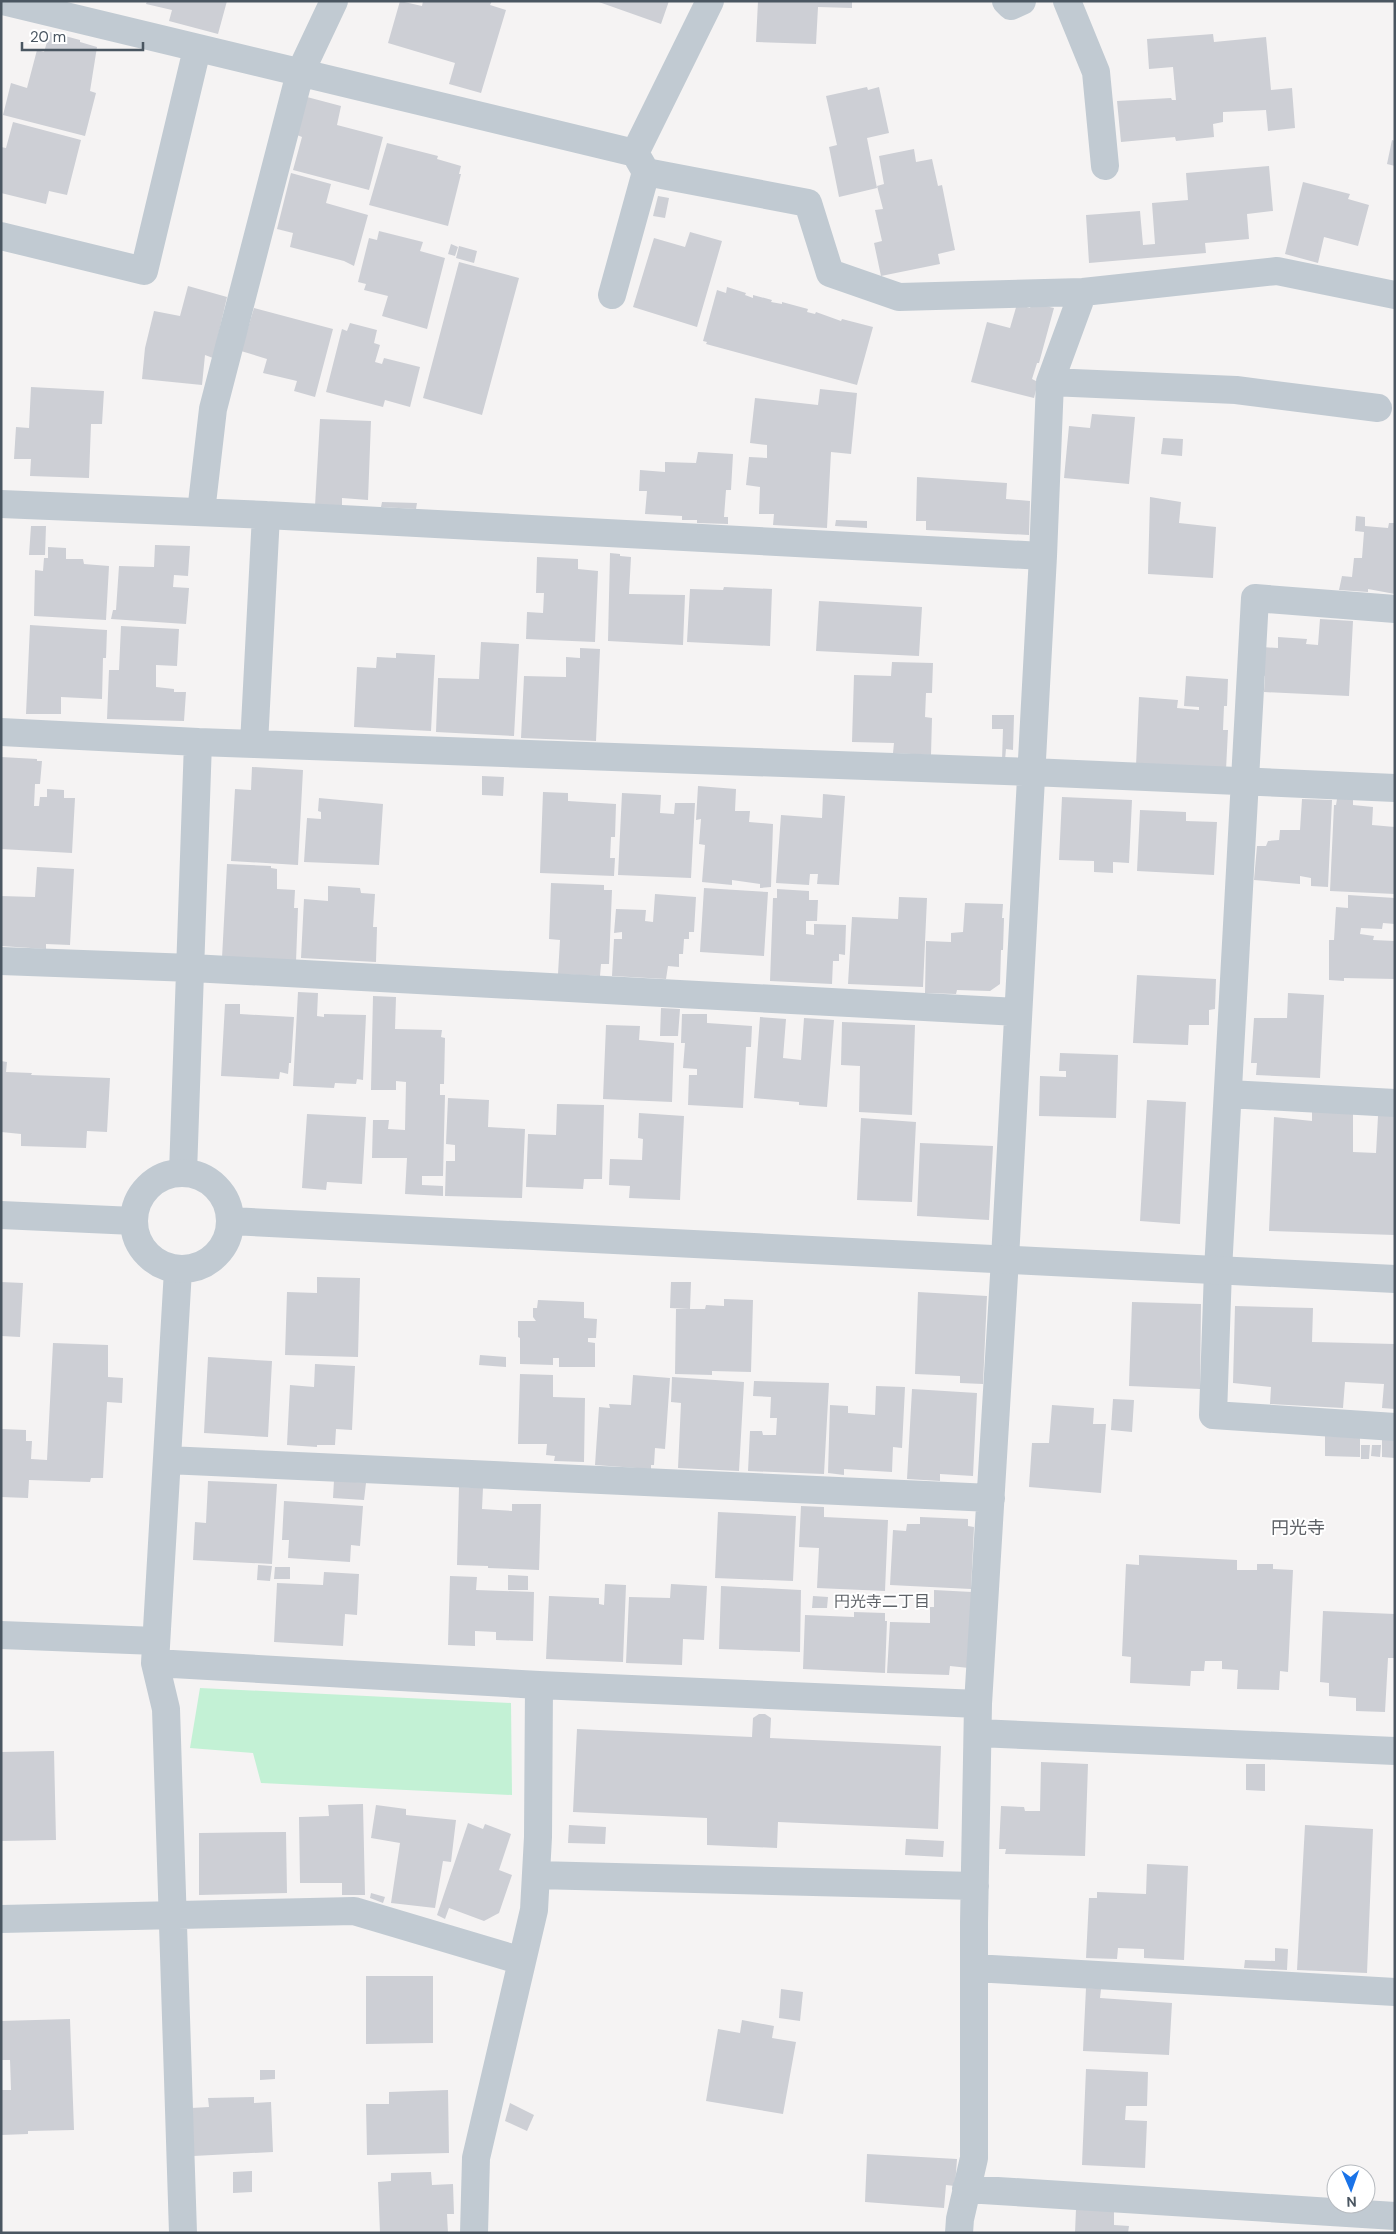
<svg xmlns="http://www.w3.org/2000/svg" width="1396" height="2234" font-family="'DM Sans','Noto Sans JP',sans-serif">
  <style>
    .green { fill: #c3f1d5 }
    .building { fill: #cdcfd5 }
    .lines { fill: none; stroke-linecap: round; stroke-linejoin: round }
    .minor { stroke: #c1cad2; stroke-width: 28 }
    .tertiary { stroke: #c1cad2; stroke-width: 28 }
    .labels { text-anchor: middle; stroke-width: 4; stroke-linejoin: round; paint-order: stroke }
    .neighbourhood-label { font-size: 16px; fill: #5f6368; stroke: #fff }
    .quarter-label { font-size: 18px; fill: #5f6368; stroke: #fff }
  </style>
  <rect width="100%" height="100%" fill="#f5f3f3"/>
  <path class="green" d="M200 1688 511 1703 512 1795 261 1783 253 1753 190 1748Z"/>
  <path class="building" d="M147 1H227L218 34 169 21 172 10 146 4Z
    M400 1 422 6 423 1H492L490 5 506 10 481 93 449 84 455 63 388 43Z
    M596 1H669L661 24Z
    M758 1H852V8L818 7 816 44 756 42Z
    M50 32 80 40V42L97 47 90 91 96 93 85 136 3 115 11 83 27 88 37 50 44 52Z
    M1213 34 1214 42 1266 37 1271 90 1292 88 1295 128 1268 131 1266 110 1223 112V122L1213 124 1214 137 1176 141 1175 137 1121 142 1117 101 1171 98 1172 100H1176L1173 67 1149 69 1147 39Z
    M867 87 868 90 879 87 889 133 867 138 877 188 839 197 829 147 837 145 826 96Z
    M307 97 341 106 337 125 383 137 369 190 293 170 302 137 297 135Z
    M13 122 81 140 67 195 49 191 46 204 1 193V147L6 148Z
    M1392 140 1395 141V166L1387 164Z
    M387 143 438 156 437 159 461 166 459 174H461L448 226 369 205Z
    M914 149 916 162 932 159 938 186 942 185 955 250 938 254 940 264 881 276 874 243 882 241 875 210 883 209 877 186 884 184 879 156Z
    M1269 166 1273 211 1247 214 1249 239 1205 243 1206 253 1089 263 1086 215 1140 211 1143 245 1155 244 1152 203 1188 200 1186 173Z
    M291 173 331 184 326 203 368 215 354 266 344 261 290 247 293 233 277 229Z
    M1303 182 1350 194 1348 199 1369 205 1358 246 1324 237 1318 263 1285 254Z
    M658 196 669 198 665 218 653 216Z
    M379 231 423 242 420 251 445 258 427 329 382 316 388 296 364 290 366 284 358 282 369 238 377 240Z
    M690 232 722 241 697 327 633 307 654 238 685 247Z
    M451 244 458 247 455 256 448 254Z
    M459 246 477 251 474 263 456 258Z
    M459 262 519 278 482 415 423 398Z
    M188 286 227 297 213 358 205 355 202 385 142 379 145 348 154 311 180 316Z
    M727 287 746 293 745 295 753 298V295L772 300 771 302 782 304V302L808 309 807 312 815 314 816 312 841 321 842 319 873 327 857 385 706 344 707 342 703 341 717 290 726 293Z
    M1032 303 1054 308 1039 363H1037L1032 379 1038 382 1034 398 971 382 987 322 1010 328 1017 304 1030 308Z
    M254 308 333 329 315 397 294 391 297 381 263 373 267 359 241 351Z
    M350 323 377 330 374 343 380 345 375 362 382 364 384 358 420 367 410 407 385 400 383 407 326 392 342 329 347 331Z
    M31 387 104 391 102 424H91L89 478 30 476 31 459H14L16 427 29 428Z
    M820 389 857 393 851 454 831 452 827 528 773 525 774 514H759L760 487 746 485 749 457 767 458V445L750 443 755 398 818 405Z
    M1092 414 1135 417 1129 484 1064 478 1069 426 1090 428Z
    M320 419 371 421 368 500 342 498V507L315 506Z
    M1163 438 1183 439 1182 456 1161 454Z
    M698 452 733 454 731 490H726L724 517H728V524L697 523V520H682V516L645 514 647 491H639L640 470 665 472V462L696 463Z
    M917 477 1007 483 1006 499 1030 501 1029 535 926 530V521H916Z
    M1150 497 1181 502 1179 523 1216 527 1213 578 1148 574Z
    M382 502 417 503 416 509 381 507Z
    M1356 516 1365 517V526L1388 528 1389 523H1395V594L1368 589V592L1339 590 1342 576 1352 577 1354 558H1362L1364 532 1355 531Z
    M836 520 867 521V528L835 526Z
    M31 526H46L45 555H29Z
    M155 545 190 546 188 576 174 575 173 587 189 588 186 624 111 619 113 610H116L119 566 154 567Z
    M48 547 66 548V559H83L84 564 109 566 106 620 34 616 35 570 43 571 44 558H48Z
    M610 553 620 554V556L631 557 629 594 685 595 683 645 608 641Z
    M537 557 578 559V569L598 571 595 642 526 639 527 612 543 613 544 593H536Z
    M724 587 772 589 770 646 687 642 690 589 723 590Z
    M819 601 922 607 919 656 816 651Z
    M1320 619 1353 621 1349 696 1264 692 1265 676 1261 675 1262 647 1278 648V637L1307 639 1306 644 1318 645Z
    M30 625 107 630 106 658H103L102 699 61 697V714H26Z
    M121 626 179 629 177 666 156 665V687L174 689V692H186L184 721 107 719 109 670H119Z
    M481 642 519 644 514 736 436 732 438 678 479 679Z
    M580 648 600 649 596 741 521 738 524 676 566 677V657L580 658Z
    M396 653 435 655 431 731 354 727 357 667 376 668 377 657 396 658Z
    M892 662 933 663 932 693H926L925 717 932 718 931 755 893 753 894 743 852 742 854 675 891 676Z
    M1186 676 1228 679 1227 706H1224L1223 730H1228L1226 770 1136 766 1139 697 1178 700 1177 708 1199 710V707L1184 706Z
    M992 715H1014L1013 750 1006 749 1005 760H1002L1003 729H992Z
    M1 757 37 759V761H42L40 784H35L34 806H39L40 797H47V789L64 790V798H75L72 853 1 849Z
    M252 767 303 770 298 865 231 861 235 789 251 790Z
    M482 776 504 777 503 796 482 795Z
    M698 786 736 789 735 811H750L749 822 773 824 771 887 760 888V884L732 880V885L702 882 705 845 699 844 701 819 696 820Z
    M543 792 568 793V801L616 804 615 837H611L610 858H615L614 876 540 873Z
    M622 793 661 795 660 813 674 814 675 803H695L691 878 618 875Z
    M823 794 845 796 839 885 817 884 818 874H810L809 885 776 883 781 815 822 818Z
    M1062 797 1132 800 1129 863 1113 862V873L1094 872V861L1059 860Z
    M319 798 383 804 379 865 304 862 307 818 321 819V812L318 811Z
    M1302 799 1332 800 1328 887 1311 886V878L1300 876V884L1254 880 1257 846H1266L1268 841 1279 840 1280 830H1300Z
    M1337 799H1353V805L1373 807 1372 825 1395 827V894L1330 891 1334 805H1336Z
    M1140 810 1186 812V821L1217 822 1214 875 1137 871Z
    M227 864 271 866V868L277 869V889L295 890 294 908H298L296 962 222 958Z
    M37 867 74 869 70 945 46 944V949L1 946V896L35 897Z
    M551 883 604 885V890H612L609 964H601L600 976 558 974 560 940 549 939Z
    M328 886 360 888 361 893 375 894 373 927H377L376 962 301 958 304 899 328 901Z
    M704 888 768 892 764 956 700 952Z
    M777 889 809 891V900H818L817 921H806V934L814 935V924L846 925 845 955 839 954V961H833L832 984 770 981 773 898H777Z
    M655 894 696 897 694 932H689V939H684L683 954H679V967L668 966 666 979 612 976 614 939H622V932L614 933 616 909 646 910 645 921 653 922Z
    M1348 895 1395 898V924L1383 923 1382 929 1361 928 1360 934 1374 936 1373 940 1395 941V979L1344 978V981L1329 980V940H1334L1336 907 1348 908Z
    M899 897 927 898 923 987 848 984 852 917 898 919Z
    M965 903 1003 904 1002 918H1004L1003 950H1001L1000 984 990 991 957 990 956 994 925 993 926 941 951 942V933L963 932Z
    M1137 975 1216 979 1215 1009 1209 1010V1025H1189L1188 1045 1133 1043Z
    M298 992 318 993 317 1016 324 1017V1014L366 1015 363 1080 357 1079 356 1084 335 1083 334 1088 293 1086Z
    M1288 993 1324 995 1320 1078 1256 1075 1257 1063H1251L1254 1018H1287Z
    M373 996 396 997 395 1029 442 1030 441 1037 445 1038 444 1084H440V1095H445L443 1176H422V1185L443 1186V1196L405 1194 407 1158H372L373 1120H389L388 1129 405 1130 406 1082 396 1081V1090H371Z
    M225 1004H240V1014L294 1017 291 1063H289L288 1074 280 1072 279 1079 221 1076Z
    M661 1008 680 1009 678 1036H660Z
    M682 1014H707V1023L752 1026 751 1047H746L743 1108 688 1105 689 1075H697V1069L683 1068 685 1043H681Z
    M760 1017 786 1019 783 1058 801 1060 804 1018 834 1020 827 1107 799 1105V1102L754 1098Z
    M842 1022 915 1025 912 1115 859 1112 860 1066 841 1065Z
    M606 1025 640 1026 639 1040 674 1043 672 1102 603 1099Z
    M1060 1053 1118 1055 1116 1118 1039 1116 1040 1076 1066 1077V1071H1059Z
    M1 1061 7 1062 6 1072 32 1073 31 1075 110 1078 107 1132 87 1131 86 1148 21 1146V1134L1 1132Z
    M448 1098 489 1100 488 1127 525 1129 522 1198 445 1196 446 1161H455V1145L446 1144Z
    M1147 1100 1186 1102 1180 1224 1140 1221Z
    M557 1104 604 1105 602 1179H584L583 1189 526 1187 528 1134 556 1135Z
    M1312 1109 1353 1114V1152L1376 1153 1378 1116H1395V1235L1269 1231 1274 1117 1312 1121Z
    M639 1113 684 1116 680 1200 629 1198 630 1186 609 1185 610 1159 642 1160 643 1139 638 1138Z
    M307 1114 366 1117 362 1184 327 1182 326 1190 302 1188Z
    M861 1118 916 1122 912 1202 857 1200Z
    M920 1143 993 1146 989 1220 917 1216Z
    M317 1277 360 1278 358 1357 285 1355 287 1292 317 1293Z
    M1 1282 23 1283 20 1337 1 1336Z
    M671 1282H691L690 1309 670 1308Z
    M918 1292 987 1296 983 1384 960 1383V1376L915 1374Z
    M724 1299 753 1300 751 1372 712 1371V1375L675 1374 676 1309H705L706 1305 724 1306Z
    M538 1300 584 1302V1318L597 1319 596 1338H588V1342L595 1343V1367H559V1358H553V1365L520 1364V1338L518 1337V1321H536L533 1317V1308H537Z
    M1132 1302 1201 1304 1200 1389 1129 1386Z
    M1235 1306 1313 1308 1312 1342 1395 1344V1409L1382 1408 1384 1384 1345 1382 1343 1408 1270 1404 1271 1387 1233 1383Z
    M53 1343 108 1345V1377L123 1378 122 1403 107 1402 103 1478H91L90 1482 29 1480 28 1498 1 1497V1429L26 1430V1441H32L31 1459 47 1460Z
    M480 1355 506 1357V1367L479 1365Z
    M208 1357 272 1361 268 1437 204 1433Z
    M315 1364 355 1366 352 1430 336 1429 335 1445H317V1447L287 1445 290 1385 314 1387Z
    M520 1374 553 1375V1397L585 1398 584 1462 554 1461 555 1456 546 1455 547 1444H518Z
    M633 1375 670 1378 665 1449 655 1448 654 1465H651V1469L595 1465 599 1407 610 1408 609 1404 631 1405Z
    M672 1377 744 1382 739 1471 678 1468 681 1403 671 1402Z
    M754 1381 829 1383 824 1474 748 1471 750 1431H762L763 1435H776L777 1418H770L771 1397 753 1396Z
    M876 1386 905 1387 902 1448 893 1447 892 1472 844 1469V1475L828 1473 830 1405 848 1406V1413L875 1415Z
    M912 1389 977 1393 973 1476 940 1474V1481L907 1479Z
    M1113 1399 1134 1400 1132 1432 1111 1430Z
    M1052 1405 1094 1408 1093 1424H1106L1101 1493 1029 1487 1032 1443H1049Z
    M1325 1436 1360 1437V1457L1325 1456Z
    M1382 1439 1395 1440V1458L1382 1457Z
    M1361 1445H1370L1369 1459H1361Z
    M1372 1445H1381L1380 1457 1371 1456Z
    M334 1480 366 1483 364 1500 333 1498Z
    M208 1481 277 1484 272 1564 193 1560 195 1522 206 1523Z
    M459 1487 483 1488 482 1509 512 1511V1504H541L539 1570 488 1568V1566L457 1565Z
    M284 1501 363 1506 360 1546 351 1545 350 1562 288 1558 289 1540H282Z
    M801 1506 824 1507V1517L888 1520 885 1591 817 1588 819 1548 799 1547Z
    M718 1512 796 1516 793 1581 715 1578Z
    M920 1517 968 1519V1526L974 1527 971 1589 890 1585 893 1530 906 1531 907 1524H920Z
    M1139 1555 1237 1560V1570H1257V1564H1273V1569L1293 1570 1288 1672 1280 1671 1279 1690 1237 1689 1238 1670 1222 1669V1661H1205L1204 1671H1191L1190 1686 1130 1683 1131 1657 1122 1656 1126 1564 1139 1565Z
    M258 1565 272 1566 270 1581 257 1580Z
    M275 1567H290V1579H274Z
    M324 1572 359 1574 357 1615 345 1614 343 1646 274 1642 277 1583 323 1585Z
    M508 1575 528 1576V1590H508Z
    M450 1576 477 1577 476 1590 534 1592 533 1641 496 1640V1632L475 1631V1646L448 1645Z
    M605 1584 626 1585 623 1662 546 1659 549 1596 599 1598V1604L604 1605Z
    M671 1584 707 1586 704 1640 683 1639 682 1665 626 1663 629 1597 670 1598Z
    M721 1586 801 1590 800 1652 719 1649Z
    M934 1590 972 1592 969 1668 950 1666 949 1675 887 1673 890 1622 930 1623V1607H934Z
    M813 1596 828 1597 827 1608H812Z
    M1323 1611 1395 1614V1658H1388L1385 1712 1356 1711V1698L1329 1696V1683L1320 1682Z
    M854 1612 885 1613V1621H887L885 1673 803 1669 805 1615 854 1617Z
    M759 1714H765L771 1718 770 1738 941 1746 938 1829 778 1822 777 1848 707 1845V1818L573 1812 577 1729 752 1737 753 1718Z
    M54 1751 56 1840 1 1841V1752Z
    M1041 1762 1088 1764 1085 1856 1005 1854 1006 1849H999L1001 1806 1024 1807 1025 1811H1040Z
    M1246 1764H1265V1791L1246 1790Z
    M363 1804 365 1895H342V1883H300L299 1817 329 1816 328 1805Z
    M376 1805 406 1809V1815L456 1820 451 1862 443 1861 435 1908 391 1903 400 1843 371 1838Z
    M468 1823 483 1829 485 1824 511 1834 499 1870 512 1875 499 1913 484 1921 449 1908 445 1919 437 1915Z
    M569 1825 606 1827 605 1844 568 1843Z
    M1305 1825 1373 1829 1367 1973 1297 1970Z
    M286 1832 287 1893 199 1895V1833Z
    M906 1839 944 1841 943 1857 905 1855Z
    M1147 1864 1188 1866 1184 1960 1144 1958V1949L1118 1948 1117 1959 1086 1958 1089 1898H1097V1892L1146 1894Z
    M371 1893 385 1897 383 1903 370 1898Z
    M1275 1948 1288 1949 1287 1970 1244 1968 1245 1960 1275 1961Z
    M366 1976H433V2043L366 2044Z
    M1086 1988 1101 1989 1100 1998 1172 2003 1169 2055 1083 2051Z
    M781 1989 803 1992 800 2021 779 2018Z
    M70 2019 74 2130 28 2131V2134L1 2135V2090H11L10 2060H1V2021Z
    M742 2020 774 2026 772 2038 796 2042 783 2114 706 2101 718 2029 740 2033Z
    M1086 2069 1148 2072 1147 2106H1126L1125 2120 1147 2121 1145 2168 1082 2165Z
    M260 2070H275V2079L260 2080Z
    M448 2090 449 2153 367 2155 366 2104H389V2092Z
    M254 2097V2103L271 2102 273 2152 193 2156 191 2108 209 2107 208 2098Z
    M510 2103 534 2115 527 2131 505 2121Z
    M867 2154 957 2159 955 2186 946 2185 944 2208 865 2202Z
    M252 2171V2192L233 2193V2172Z
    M431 2172 432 2185 453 2184 454 2214H447L448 2233H380L378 2182 391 2181V2173Z
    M1076 2209 1114 2211V2225L1129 2226 1128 2233H1075Z"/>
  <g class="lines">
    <path class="minor" d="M3 1 635 153 646 172 808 203 830 273 899 297 1083 292 1277 271 1395 295
      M1006 1 1011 6 1022 1
      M1067 1 1096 72 1105 166
      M635 153 710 1
      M1 236 144 271 197 49
      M612 295 646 172
      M1050 382 1236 390 1378 408
      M1 504 266 515 1043 556
      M201 512 213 409 300 73 334 1
      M1395 609 1255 598 1218 1270 1213 1415 1395 1427
      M1 732 198 742
      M254 744 1031 772 1395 788
      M1 961 192 968 1018 1012
      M1228 1094 1395 1103
      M183 1173 198 742 254 744 266 515
      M178 1270 155 1663 166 1709 183 2233
      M167 1460 991 1498
      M1 1635 156 1641
      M155 1663 539 1685 978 1704
      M978 1733 1395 1751
      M536 1875 975 1886
      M1 1919 354 1911 522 1961
      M974 1968 1395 1992
      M966 2189 1395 2216
      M474 2233 476 2158 534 1910 538 1837 539 1685
      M959 2233 960 2219 974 2158V1923L978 1704 1005 1259 1043 556 1050 382 1083 292"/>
    <path class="tertiary" d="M134 1221a48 48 0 1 1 96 0a48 48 0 1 1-96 0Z
      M1 1215 134 1221
      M231 1221 1395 1279"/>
  </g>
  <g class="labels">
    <g class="neighbourhood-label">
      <text x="882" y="1607">円光寺二丁目</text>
    </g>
    <g class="quarter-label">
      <text x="1298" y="1534">円光寺</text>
    </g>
  </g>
  <rect width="1396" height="2234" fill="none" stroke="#4a5661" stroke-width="5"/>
  <g transform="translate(1351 2189) rotate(178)"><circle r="24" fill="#ffffff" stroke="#b7bbc0"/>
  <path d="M0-4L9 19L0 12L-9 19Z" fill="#1a73e8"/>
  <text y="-8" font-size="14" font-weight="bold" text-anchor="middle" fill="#4a5661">N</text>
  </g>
  <path d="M22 42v8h121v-8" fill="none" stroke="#4a5661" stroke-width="2.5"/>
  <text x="30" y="42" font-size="15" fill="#4a5661" stroke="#ffffff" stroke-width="4" paint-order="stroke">20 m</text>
</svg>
